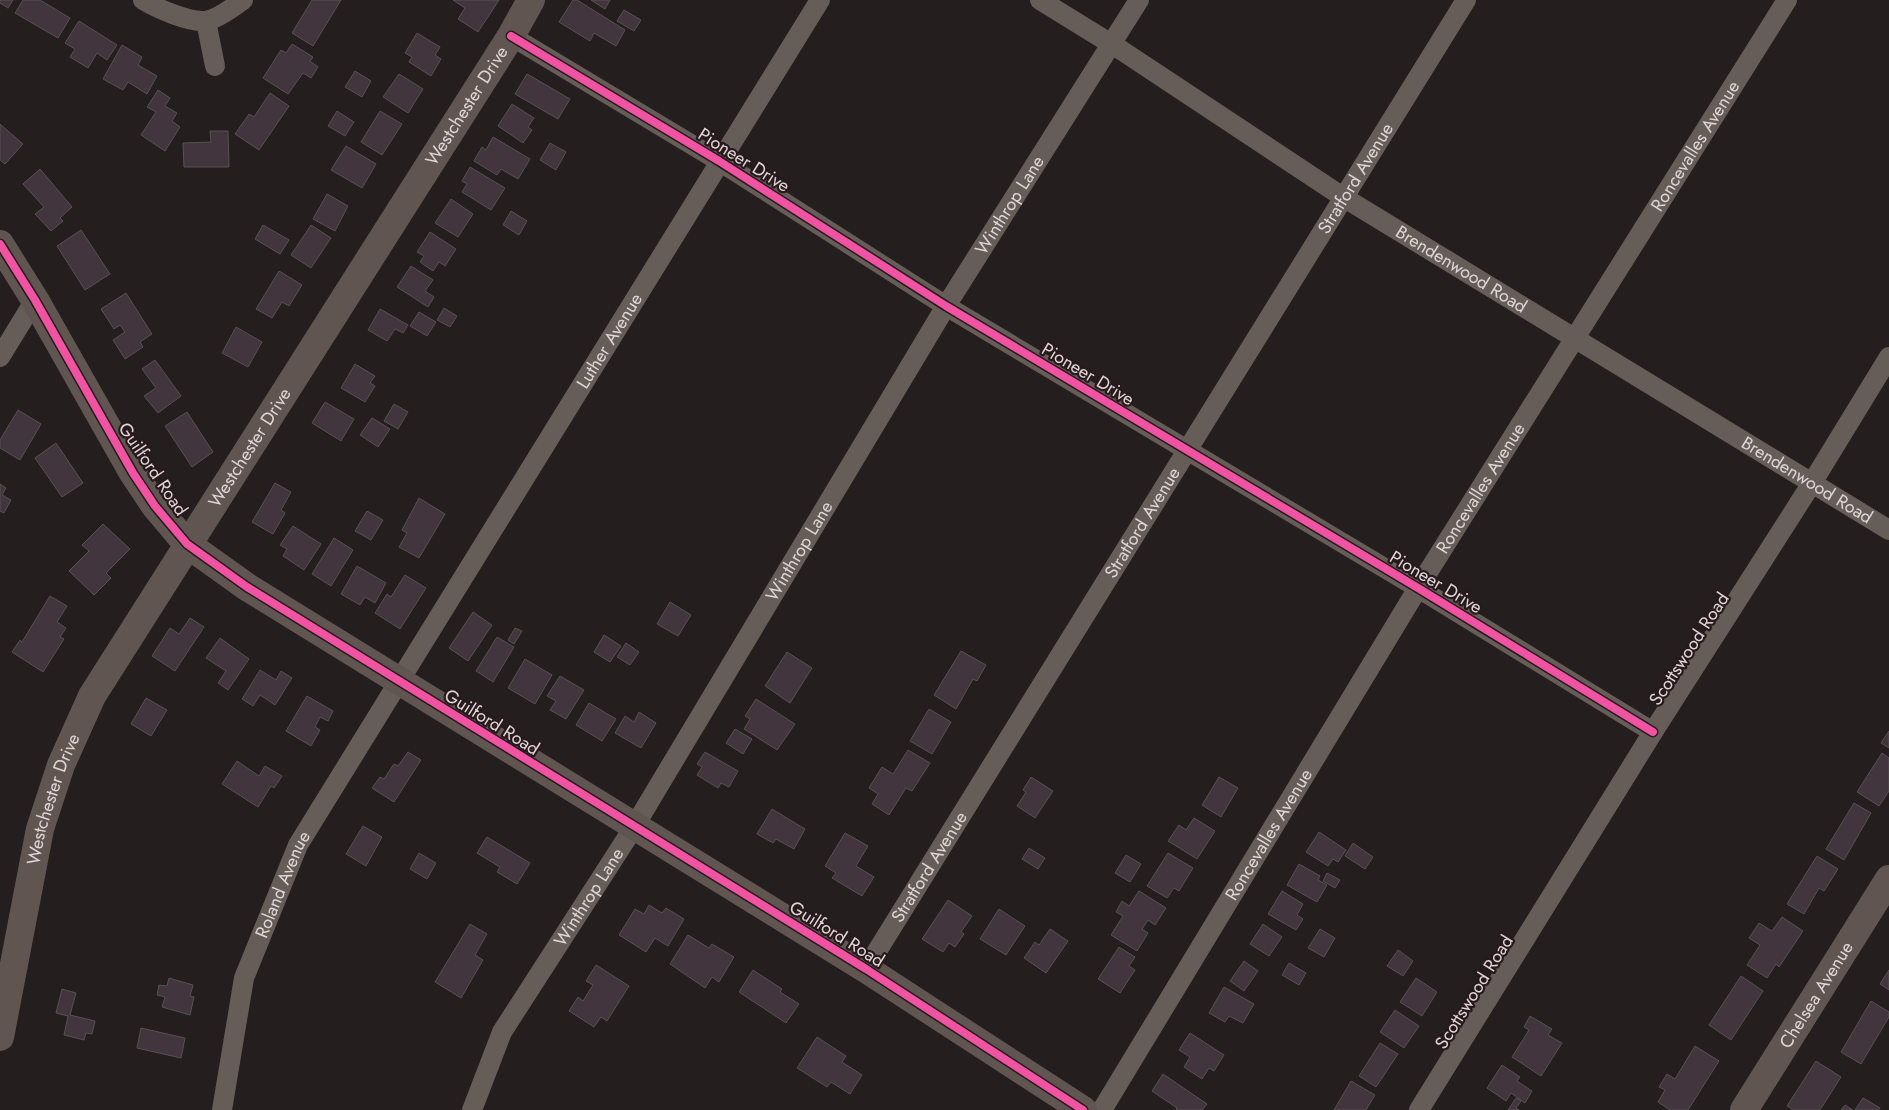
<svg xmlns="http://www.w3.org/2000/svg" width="1889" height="1110" font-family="Jost,sans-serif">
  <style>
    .building { fill: #43353e; stroke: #565153 }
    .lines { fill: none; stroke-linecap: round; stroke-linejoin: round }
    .street { stroke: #665c58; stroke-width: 20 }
    .secondary { stroke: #605551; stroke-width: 28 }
    .cycleway-casing { stroke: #281a1c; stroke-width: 11 }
    .cycleway { stroke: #f153a3; stroke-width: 8 }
    .labels { text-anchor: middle; stroke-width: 4.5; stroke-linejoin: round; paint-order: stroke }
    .street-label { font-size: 18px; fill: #e0d5d6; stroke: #281a1c }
  </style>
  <rect width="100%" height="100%" fill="#241e1e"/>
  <path class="building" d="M0 0H13L8 8 0 3Z
    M23 0H40L70 18 58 38 15 13Z
    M312 0H341L313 46 292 33Z
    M453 0H499L478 32 458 19 465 8Z
    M573 0H577L625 30 616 46 594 33 590 41 559 22Z
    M591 0H610L605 9Z
    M624 10 641 20 634 31 617 21Z
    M79 21 117 45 107 60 97 53 88 68 70 57 75 49 65 43Z
    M417 33 440 47 435 55 441 59 431 76 409 62 412 57 405 53Z
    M292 44 313 57 310 61 318 67 311 78 303 73 288 94 263 78 281 50 286 53Z
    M122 45 142 57 138 65 157 76 147 94 128 82 123 90 103 79Z
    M355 71 371 81 362 97 345 87Z
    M399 74 423 89 408 113 383 97Z
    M527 74 570 99 558 119 515 94Z
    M158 90 170 98 165 106 177 113 172 121 180 127 165 151 141 135 156 112 147 107Z
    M270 93 289 106 259 150 235 134 249 114 254 117Z
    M512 104 534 118 528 127 532 130 523 143 498 126Z
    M337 111 354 122 345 136 328 126Z
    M380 111 402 124 382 155 361 142Z
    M0 124 23 144 5 164 0 160Z
    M210 131H228L229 167H184L183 143 211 142Z
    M493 137 530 159 518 179 501 169 497 175 474 161 482 147 486 150Z
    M550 143 566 152 556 170 540 160Z
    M346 146 376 164 362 188 331 170Z
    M470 167 505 188 491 210 462 192 467 184 462 181Z
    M40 169 72 207 60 218 63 221 51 231 35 214 44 207 23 184Z
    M327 194 348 206 335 231 313 219Z
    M451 199 473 214 458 237 435 223Z
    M511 211 527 221 519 235 503 225Z
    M263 225 289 240 280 254 255 239Z
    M311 225 331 238 311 268 291 255Z
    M81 230 110 274 85 290 57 246Z
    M430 232 456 249 445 266 439 262 433 271 420 262 424 256 417 252Z
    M411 266 433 280 425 291 434 297 428 307 397 287Z
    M279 271 302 285 289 306 282 302 272 318 256 309Z
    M126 293 152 334 140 342 143 347 125 359 113 340 125 332 120 325 114 329 101 309Z
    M444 308 457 316 450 327 437 320Z
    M380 309 408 325 403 333 395 329 387 341 368 330Z
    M419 312 436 322 427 336 410 326Z
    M236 327 262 342 248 367 222 353Z
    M155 360 181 396 158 413 144 396 156 388 142 369Z
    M355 364 375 376 370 383 375 386 365 402 341 388Z
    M325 402 354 419 341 441 312 423Z
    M394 404 408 412 398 429 384 421Z
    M18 410 41 424 20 460 0 448V440Z
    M187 412 213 452 192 467 165 426Z
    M372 418 390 429 378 447 360 435Z
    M56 443 83 483 62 497 35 458Z
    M275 483 291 492 281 510 285 513 273 534 252 522Z
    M0 484 6 488 2 495 11 500 4 513 0 511Z
    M419 498 445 514 419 558 399 547 407 533 402 530Z
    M367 511 383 520 371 540 355 531Z
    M103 524 130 549 106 573 111 578 94 595 69 571 89 551 82 545Z
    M293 526 321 544 304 570 283 556 287 549 280 545Z
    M334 538 353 550 331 586 312 574Z
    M357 566 386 583 375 603 365 597 360 605 341 594Z
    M405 575 426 588 400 629 375 613 387 594 391 597Z
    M50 596 67 606 57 622 66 628 60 637 64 639 43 672 12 652 20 640 22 642Z
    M670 602 691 615 678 636 657 624Z
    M473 612 492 625 468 661 449 648Z
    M190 618 204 627 175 671 152 656 170 628 179 634Z
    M515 628 522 631 514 644 508 640Z
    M604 635 621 646 610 662 594 652Z
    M497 637 514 647 493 682 476 671Z
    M220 638 249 659 228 690 218 683 226 671 206 658Z
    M626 643 639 652 630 665 617 657Z
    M961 651 986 665 977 681 973 679 956 709 934 695Z
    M787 652 812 668 790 703 765 686Z
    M525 659 552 675 535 704 508 688Z
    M260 670 276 680 281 671 292 678 275 705 260 695 253 706 242 699Z
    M560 676 584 690 566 719 550 710 556 701 547 696Z
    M307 696 333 711 328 721 320 717 315 727 320 730 311 746 286 731Z
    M146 698 167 710 151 736 131 724Z
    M756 699 795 724 777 750 744 729 750 719 745 716Z
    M589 703 616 719 602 741 576 725Z
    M929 709 951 722 932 754 910 741Z
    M639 712 656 723 641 748 615 733 625 716 634 722Z
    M735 729 752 739 743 754 726 743Z
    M1889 731V748L1881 743Z
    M908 750 930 763 912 791 906 788 889 815 872 804 878 794 869 788 882 767 893 774Z
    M408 752 421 760 394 802 372 788 380 777 384 779 394 764 398 766Z
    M705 752 738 771 729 787 721 783 718 788 697 775 702 767 697 764Z
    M1882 753 1889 758V791L1879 806 1857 792Z
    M237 761 259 776 265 766 282 776 274 788 271 786 258 807 222 784Z
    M1031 777 1053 791 1035 818 1017 806 1026 792 1023 790Z
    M1219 777 1238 788 1221 817 1202 805Z
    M1854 803 1871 813 1844 860 1826 849Z
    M772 809 805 829 794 849 776 839 773 843 757 834Z
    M1194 818 1215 831 1197 859 1168 841 1179 825 1186 830Z
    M363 826 382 837 366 866 346 854Z
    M1319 832 1346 850 1338 862 1333 859 1328 866 1306 852Z
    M845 833 868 846 856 866 874 877 862 896 832 878 836 873 825 866Z
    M487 837 530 863 517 884 497 872 500 867 477 853Z
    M1353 843 1373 857 1365 869 1345 856Z
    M1029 848 1045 858 1038 869 1022 859Z
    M419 853 436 863 427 879 410 869Z
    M1168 853 1193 868 1179 891 1174 888 1167 898 1147 886Z
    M1126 855 1141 864 1130 882 1115 873Z
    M1817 856 1838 869 1824 891 1819 888 1804 914 1787 904Z
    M1299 864 1320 876 1318 880 1327 885 1317 902 1287 885Z
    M1327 873 1340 880 1335 888 1323 881Z
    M1139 891 1166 908 1155 925 1148 920 1142 929 1148 933 1137 951 1111 935 1123 916 1116 912 1122 901 1129 906Z
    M1282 891 1303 904 1297 915 1303 919 1296 930 1268 914Z
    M948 900 972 916 961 932 964 934 955 947 949 943 943 952 922 939Z
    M649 905 662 913 666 908 684 919 668 946 655 938 646 952 619 935 635 909 644 914Z
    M999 909 1025 926 1006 955 980 939Z
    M1782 917 1803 931 1779 967 1776 964 1767 978 1747 965 1760 945 1749 938 1759 923 1772 931Z
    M470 924 487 934 475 955 483 960 461 998 435 982Z
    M1263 924 1282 937 1269 956 1250 944Z
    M1050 929 1068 941 1046 973 1024 958 1035 942 1039 945Z
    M1320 929 1335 938 1324 957 1308 948Z
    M688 935 709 948 712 944 734 957 719 982 712 977 705 988 670 964Z
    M1119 947 1135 957 1129 966 1135 970 1120 993 1098 979Z
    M1398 950 1413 961 1403 976 1387 966Z
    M1244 961 1258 971 1244 991 1230 981Z
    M1289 963 1306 973 1299 985 1282 975Z
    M596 965 629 986 607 1021 601 1017 594 1027 569 1011 578 997 583 1001 593 985 586 981Z
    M753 970 782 989 780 992 799 1004 786 1023 739 992Z
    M1889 970V990L1880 984Z
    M1741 976 1763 991 1731 1040 1709 1025Z
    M169 978 193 985 190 996 194 997 190 1015 162 1007 165 997 157 995 159 985 167 986Z
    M1416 978 1437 992 1422 1016 1400 1002Z
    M1224 987 1254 1004 1243 1023 1229 1016 1225 1022 1209 1013Z
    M62 989 76 993 70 1015 95 1021 92 1034 86 1033 84 1040 64 1035 68 1016 56 1013Z
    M1871 1001 1889 1012V1017L1861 1064 1841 1052Z
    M1395 1010 1419 1026 1404 1048 1380 1032Z
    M1530 1016 1552 1029 1548 1035 1562 1043 1541 1076 1512 1057 1529 1030 1524 1027Z
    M141 1028 185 1038 181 1058 137 1048Z
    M1190 1033 1224 1055 1214 1071 1209 1068 1202 1079 1184 1067 1190 1057 1179 1050Z
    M817 1037 846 1056 842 1062 862 1075 850 1094 831 1082 827 1087 797 1068Z
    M1380 1043 1398 1054 1376 1087 1359 1076Z
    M1695 1046 1719 1061 1688 1110H1670L1658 1102 1665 1090 1659 1087 1667 1074 1675 1079Z
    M1816 1061 1841 1077 1820 1110H1794L1787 1106Z
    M1502 1065 1520 1077 1517 1081 1532 1091 1525 1103 1511 1093 1506 1101 1487 1088Z
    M1163 1074 1207 1104 1202 1110H1176L1177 1108 1152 1091Z
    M1351 1081 1375 1095 1366 1110H1334Z
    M1516 1098 1521 1101 1516 1108 1519 1110H1508Z
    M1863 1098 1880 1108 1879 1110H1855Z
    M1845 1105 1853 1110H1841Z"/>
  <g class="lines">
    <g class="street">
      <path d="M143 0C158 9 188 22 205 21 216 20 235 6 243 0"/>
      <path id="s1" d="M1040 0 1121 50 1343 197 1889 530"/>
      <path d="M206 21 215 66"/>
      <path d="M511 36 719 161 946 306 1418 588 1653 732"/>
      <path d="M0 357 35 300"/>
      <path id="s2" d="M866 969 1466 0"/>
      <path id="s3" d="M222 1110 244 978 298 845 820 0"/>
      <path id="s4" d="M472 1110 502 1032 634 827 946 306 1139 0"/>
      <path id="s5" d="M1102 1110 1418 588 1787 0"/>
      <path d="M1419 1110 1653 732 1812 483 1889 357"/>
    </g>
    <g class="secondary">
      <path d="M0 244 35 300 133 473 155 506 187 544 247 587 866 969 1083 1110"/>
      <path id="s6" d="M0 1037 40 829 61 765 92 696 511 36 531 0"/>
      <path id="s7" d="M1744 1110 1889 879"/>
    </g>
    <defs>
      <path id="cycleway" d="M511 36 719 161 946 306 1418 588 1653 732
        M0 244 35 300 133 473 155 506 187 544 247 587 866 969 1083 1110"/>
    </defs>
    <use href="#cycleway" class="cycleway-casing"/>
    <use href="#cycleway" class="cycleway"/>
  </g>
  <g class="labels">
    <g class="street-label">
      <text dy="6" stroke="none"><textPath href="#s6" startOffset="1054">Westchester Drive</textPath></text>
      <text dy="6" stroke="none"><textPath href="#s5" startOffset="1132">Roncevalles Avenue</textPath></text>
      <text transform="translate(744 160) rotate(32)" y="6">Pioneer Drive</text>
      <text dy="6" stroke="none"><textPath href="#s2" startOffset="930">Stratford Avenue</textPath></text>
      <text dy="6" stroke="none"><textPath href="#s4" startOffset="1054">Winthrop Lane</textPath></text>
      <text dy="6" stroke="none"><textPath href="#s1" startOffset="500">Brendenwood Road</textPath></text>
      <text dy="6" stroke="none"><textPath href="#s3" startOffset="870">Luther Avenue</textPath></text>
      <text transform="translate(1088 374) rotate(31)" y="6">Pioneer Drive</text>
      <text dy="6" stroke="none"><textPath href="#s6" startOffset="649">Westchester Drive</textPath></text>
      <text transform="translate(153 469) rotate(56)" y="6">Guilford Road</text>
      <text dy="6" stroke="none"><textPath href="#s1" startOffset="905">Brendenwood Road</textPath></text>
      <text dy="6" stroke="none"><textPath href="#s5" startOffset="728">Roncevalles Avenue</textPath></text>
      <text dy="6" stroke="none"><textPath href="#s2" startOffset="525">Stratford Avenue</textPath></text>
      <text dy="6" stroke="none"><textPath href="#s4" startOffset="649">Winthrop Lane</textPath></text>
      <text transform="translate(1436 582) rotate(31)" y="6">Pioneer Drive</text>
      <text transform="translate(1689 649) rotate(-57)" y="6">Scottswood Road</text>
      <text transform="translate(492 722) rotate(32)" y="6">Guilford Road</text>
      <text dy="6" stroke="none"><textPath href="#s6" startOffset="244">Westchester Drive</textPath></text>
      <text dy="6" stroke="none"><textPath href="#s5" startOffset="322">Roncevalles Avenue</textPath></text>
      <text dy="6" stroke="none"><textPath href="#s2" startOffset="120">Stratford Avenue</textPath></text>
      <text dy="6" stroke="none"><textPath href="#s3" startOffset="235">Roland Avenue</textPath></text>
      <text dy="6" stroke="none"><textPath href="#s4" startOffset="244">Winthrop Lane</textPath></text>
      <text transform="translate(837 934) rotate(32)" y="6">Guilford Road</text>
      <text transform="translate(1474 992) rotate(-58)" y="6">Scottswood Road</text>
      <text dy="6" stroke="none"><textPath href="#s7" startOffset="136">Chelsea Avenue</textPath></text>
    </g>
  </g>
</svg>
